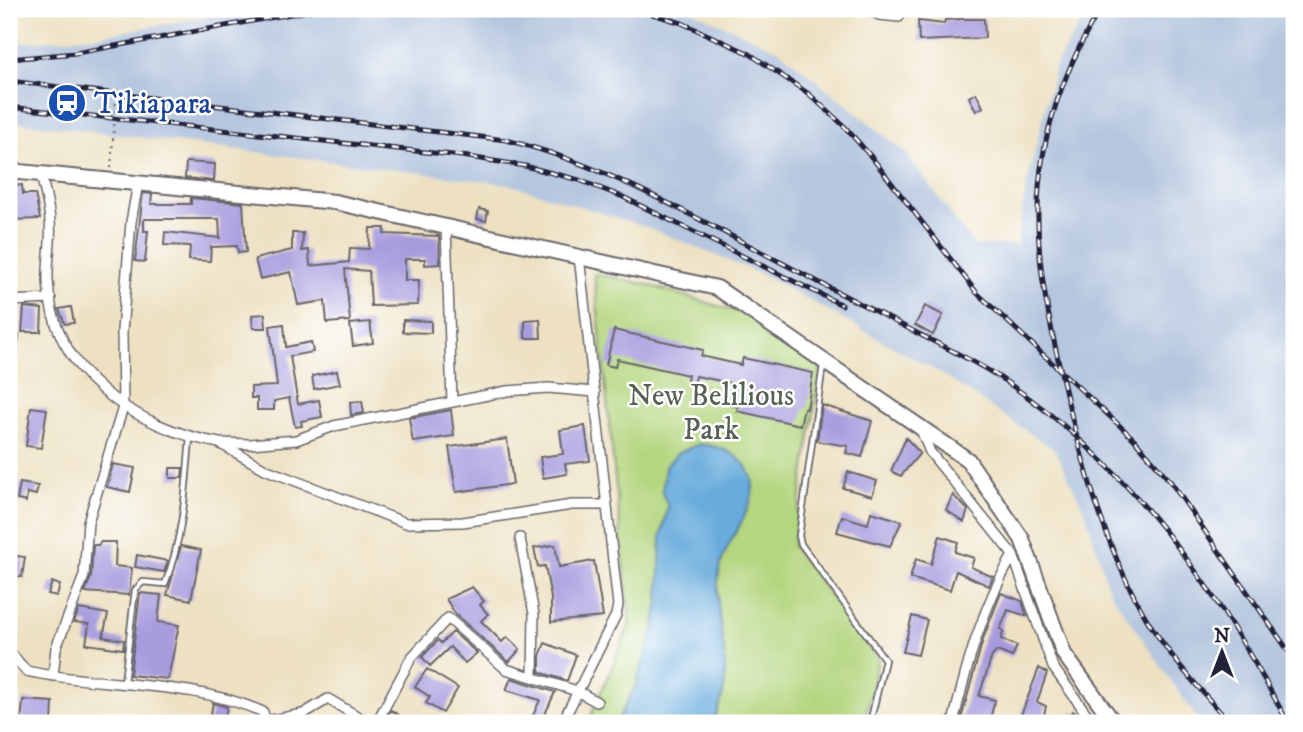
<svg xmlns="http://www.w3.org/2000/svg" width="1303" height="732" font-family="'IM FELL DW Pica',serif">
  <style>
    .industrial { fill: #b5c6de }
    .green { fill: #b4d67f; stroke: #6b7c5d; stroke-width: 2 }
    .water { fill: #67abdc; stroke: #44668c; stroke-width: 2 }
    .building { fill: #a79bde }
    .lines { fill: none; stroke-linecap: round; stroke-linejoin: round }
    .service-casing { stroke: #69656a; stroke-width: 8 }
    .minor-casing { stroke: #69656a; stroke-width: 12 }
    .primary-casing { stroke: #69656a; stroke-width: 18 }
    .path { stroke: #69656a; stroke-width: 2; stroke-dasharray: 2 5; stroke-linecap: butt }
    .service { stroke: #fff; stroke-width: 4.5 }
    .minor { stroke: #fff; stroke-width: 9 }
    .primary { stroke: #fff; stroke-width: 14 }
    .rail-casing { stroke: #22223b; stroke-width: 5 }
    .rail { stroke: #fff; stroke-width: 2.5; stroke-dasharray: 8; stroke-linecap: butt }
    .labels { text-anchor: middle; stroke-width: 5; stroke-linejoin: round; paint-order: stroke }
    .transit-label { font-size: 30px; fill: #164399; stroke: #fff; text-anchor: start }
    .park-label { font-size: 30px; fill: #556153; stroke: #fff }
  </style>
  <rect width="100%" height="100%" fill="#fff"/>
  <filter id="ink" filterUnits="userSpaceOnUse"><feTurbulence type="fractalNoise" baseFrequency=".0143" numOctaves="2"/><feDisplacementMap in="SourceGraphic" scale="14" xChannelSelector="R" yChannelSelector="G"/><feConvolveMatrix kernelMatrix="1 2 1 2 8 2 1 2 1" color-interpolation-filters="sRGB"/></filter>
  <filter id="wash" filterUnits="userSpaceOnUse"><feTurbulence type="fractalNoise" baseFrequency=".00686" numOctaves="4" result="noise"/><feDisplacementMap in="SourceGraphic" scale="28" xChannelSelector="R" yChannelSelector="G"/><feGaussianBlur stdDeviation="1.57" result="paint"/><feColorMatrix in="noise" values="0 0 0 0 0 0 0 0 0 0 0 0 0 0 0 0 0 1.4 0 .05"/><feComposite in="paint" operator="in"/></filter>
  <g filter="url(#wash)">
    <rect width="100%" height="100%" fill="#ede1c2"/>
    <path class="industrial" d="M253 9H688L779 50 905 152 974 245H1017L1026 187 1055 66 1089 9H1294V723H1200L1109 590 1085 511 1055 450 940 373 766 276 646 227 508 184 9 121V44L97 36Z"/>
    <path class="green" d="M594 274 645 284 768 321 821 366 793 546 878 660 864 723H588L630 624Z"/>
    <path class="water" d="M699 444C720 446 742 454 751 475 761 501 730 536 722 560 709 602 730 645 724 688 723 699 717 712 713 723H616L635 687 654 629 659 601 661 537 668 506 662 493 665 466 678 453Z"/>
    <g id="blocks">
      <path class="building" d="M961 19H984L985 38 919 41 918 21 944 24 945 20Z
        M976 93 983 107 976 111 969 97Z
        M186 162 215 164 214 181 185 178Z
        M22 185 23 194H35L40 219 9 220V186Z
        M143 193 152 194 151 204H191V198L243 203 246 252 238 253 237 246 211 247 210 261 189 260 190 246 164 245 165 232 220 238 219 219H144V231H148L145 262 135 261Z
        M479 209 488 211 486 221 477 219Z
        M370 228H385L384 234 439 236 440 264 425 265V259H405V280H419L418 305 371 306 369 271 345 269 350 321 327 323 325 301 298 305 291 272 260 279 255 259 292 250V233H303L302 251 309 250 310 266 349 262 350 248 369 249Z
        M925 306 943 315 933 335 915 325Z
        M24 307 42 309 41 332H22Z
        M71 307 74 323 65 324 59 309Z
        M265 314 266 328H253L252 315Z
        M540 319 541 338H525V320Z
        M403 320 431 321V333L403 332Z
        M370 322 373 343 353 346 350 324Z
        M284 324 286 347 311 342 313 352 290 356 298 404 319 400 322 417 301 421 302 426 295 427 289 398 274 401V410H257V398H251V387L277 386 270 326Z
        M614 330 703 350 701 356 741 365 743 358 813 373 807 409 804 408 800 425 737 411 738 407 731 405 735 384 696 376 694 384 687 382 688 375 617 359 615 367 606 365Z
        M9 334 19 335 17 352H9Z
        M337 371 340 384 314 389 312 376Z
        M362 401 364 413 351 415 350 402Z
        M822 405 872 421 862 457 846 453 848 446 817 441Z
        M31 407 47 409 41 448 26 446Z
        M451 410 454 436 413 442 409 418Z
        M585 426 590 461 565 464 567 474 543 478 540 457 563 454 560 430Z
        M906 438 920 453 901 476 891 471Z
        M507 439 513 484 456 492 449 447Z
        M113 464 135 468 130 492 107 487Z
        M170 468H183L182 478H170Z
        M848 472 877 481 872 496 843 488Z
        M20 483 38 486 36 495 27 493 26 502 17 500Z
        M953 495 968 510 964 522 946 510Z
        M871 512 902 521 890 546 837 532 842 516 868 524Z
        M940 536 958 542 955 552 974 558 971 567 993 577 989 586 956 571 950 590 910 578 916 559 931 564Z
        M100 542H116L115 566 132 568 129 595 85 592 91 577 93 545H99Z
        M555 545 559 567 594 561 603 617 551 622V598L545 566 538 567 534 548Z
        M181 546 201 550 191 600 167 595Z
        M9 555 25 557 22 577 9 575Z
        M137 555 168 561 164 572 135 567Z
        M52 582 60 585 57 596 48 594Z
        M472 587 484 601 480 605 488 614 481 621 502 642 507 637 520 649 509 662 456 615 446 599Z
        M140 593 161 595 158 622 179 625 168 679 130 675Z
        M1001 593 1022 601 1027 616 1008 610 1000 629 1004 631 1001 639 1017 646 1012 657 997 651 992 656 979 696 995 700 989 723H960L983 639Z
        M79 609 108 614 103 637 124 640 123 649 86 644 89 624 74 622Z
        M912 616 927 620 918 655 903 652Z
        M453 632 477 653 465 663 450 647 430 666 422 657 438 640 441 643Z
        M545 643 576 655 567 681 540 672V656Z
        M1039 668 1047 673 1037 702 1046 706 1044 715 1039 723H1018Z
        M427 669 458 688 443 713 426 703 430 697 415 687Z
        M511 678 555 692 541 723 531 720 540 700 506 690Z
        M23 700 53 702 52 723H21Z
        M213 703 227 707 224 723H209Z
        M391 710 411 723H384Z
        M1073 711 1085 723H1064Z"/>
    </g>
  </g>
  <g filter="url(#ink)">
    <use href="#blocks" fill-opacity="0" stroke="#69656a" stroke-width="2"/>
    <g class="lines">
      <defs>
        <path id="service" d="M64 9 73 12 81 9
          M823 365 799 536 801 544 885 660 870 723
          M124 682 135 590 143 582 165 584C183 538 186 487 190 438"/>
        <path id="minor" d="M867 9 879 15 899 17
          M41 174C44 189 49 205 50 221 52 241 47 260 48 280 51 373 136 428 219 443
          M446 227 452 401
          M9 301 51 299
          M595 392 548 388 507 391 334 426 296 440 250 444 219 443 267 470 406 523 463 522 572 505H607
          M921 430 930 452 1013 555 1053 667 1093 723
          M520 538 534 614 533 676
          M9 651 26 671C104 688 188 679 263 712L266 723
          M53 676 56 648 84 576 88 522 123 407 122 331 131 222 138 183
          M266 721 303 714 328 699 362 719 373 722 379 718 411 658 448 618 506 669 577 691 597 702
          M562 723 616 615 618 605 579 256
          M953 723C967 664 982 608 1013 555"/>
        <path id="primary" d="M9 171 335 202 717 288 968 460 1022 539 1064 654 1114 723"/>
      </defs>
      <use href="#service" class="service-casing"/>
      <use href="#minor" class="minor-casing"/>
      <use href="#primary" class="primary-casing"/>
      <path class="path" d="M111 168 117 85"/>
      <use href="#service" class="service"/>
      <use href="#minor" class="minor"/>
      <use href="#primary" class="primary"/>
      <defs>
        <path id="rail" d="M636 9 682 23 750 54 809 94 844 126 873 159 977 293 1134 439 1170 481 1294 659
          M1100 9C1074 53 1052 104 1043 156 1028 238 1049 323 1068 402 1086 474 1105 545 1142 611 1165 652 1199 688 1230 723
          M9 59 76 53 319 9
          M9 81 506 140C607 165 694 217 786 265 829 288 873 310 917 333 946 348 978 362 1005 381 1131 466 1218 590 1288 723
          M9 107 462 156 525 166 579 180 623 197 842 305"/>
      </defs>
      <use href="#rail" class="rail-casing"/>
      <use href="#rail" class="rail"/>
    </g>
  </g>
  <defs>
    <symbol id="station-disc" viewBox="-11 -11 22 22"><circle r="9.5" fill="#1a4fb4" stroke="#fff"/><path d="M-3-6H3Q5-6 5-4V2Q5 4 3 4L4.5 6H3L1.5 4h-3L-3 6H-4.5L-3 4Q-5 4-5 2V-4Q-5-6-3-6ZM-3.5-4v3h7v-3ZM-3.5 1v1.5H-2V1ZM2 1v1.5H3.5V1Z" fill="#fff"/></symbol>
  </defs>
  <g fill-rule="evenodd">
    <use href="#station-disc" x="45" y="81" width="44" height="44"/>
  </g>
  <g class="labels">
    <g class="transit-label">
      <text x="94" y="113">Tikiapara</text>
    </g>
    <g class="park-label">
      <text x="711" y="405">New Belilious<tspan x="711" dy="34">Park</tspan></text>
    </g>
  </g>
  <rect width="1303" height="732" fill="none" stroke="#fff" stroke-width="35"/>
  <g transform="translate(1222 652)" stroke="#ffffff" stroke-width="5" paint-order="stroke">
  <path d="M0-5L12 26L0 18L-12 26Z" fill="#22223b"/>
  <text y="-10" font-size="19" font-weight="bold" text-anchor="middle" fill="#22223b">N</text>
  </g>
</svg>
